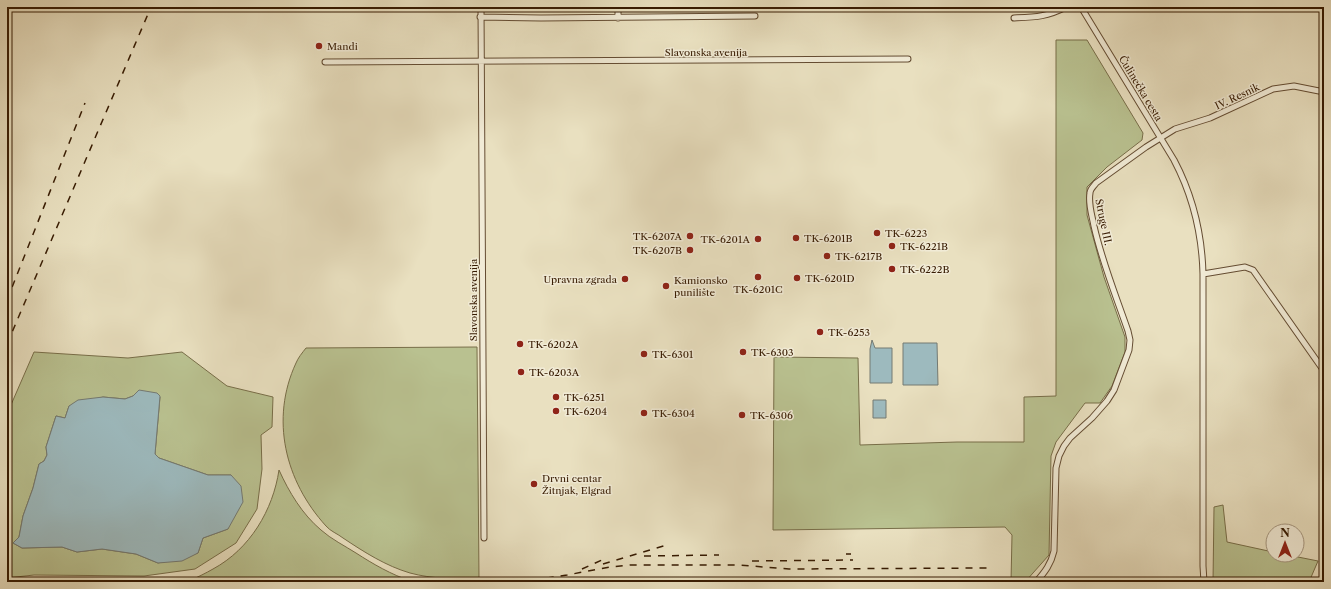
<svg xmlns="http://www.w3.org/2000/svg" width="1331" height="589" font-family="'Libre Caslon Text',serif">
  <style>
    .green { fill: #b9c190; stroke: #786e49; fill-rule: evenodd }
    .water { fill: #9dbabe; stroke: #747a73 }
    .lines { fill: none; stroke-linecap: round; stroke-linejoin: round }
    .minor-casing { stroke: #644c32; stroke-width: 7 }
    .minor { stroke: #f1ebd6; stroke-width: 5 }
    .rail { stroke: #371b02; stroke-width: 1.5; stroke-dasharray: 7 7; stroke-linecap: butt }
    .poi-dot { fill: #8f2418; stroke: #f1ebd6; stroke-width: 1.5 }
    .labels { text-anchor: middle; stroke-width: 3; stroke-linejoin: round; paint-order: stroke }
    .poi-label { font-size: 10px; fill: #371b02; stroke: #f1ebd6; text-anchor: start }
    .street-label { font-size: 10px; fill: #371b02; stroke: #f1ebd6 }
  </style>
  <rect width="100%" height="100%" fill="#e9e0c0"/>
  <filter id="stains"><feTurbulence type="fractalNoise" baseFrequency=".005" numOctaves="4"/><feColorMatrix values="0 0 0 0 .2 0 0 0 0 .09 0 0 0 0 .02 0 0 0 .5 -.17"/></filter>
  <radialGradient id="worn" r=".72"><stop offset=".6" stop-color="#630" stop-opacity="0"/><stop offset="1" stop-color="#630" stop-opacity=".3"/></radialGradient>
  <path class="green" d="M1056 40H1087L1143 133 1142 140 1107 167 1087 187V215L1104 277 1125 337V352L1112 386 1100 403H1085L1056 442 1051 456 1049 555 1025 582H1011L1012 535 1005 527 773 530 774 357 858 358 860 445 957 442H1024V397L1056 396Z
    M477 347 479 579C456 579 432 579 410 573 386 566 364 552 343 538 338 534 330 531 326 526 285 481 270 419 296 363 298 358 302 353 306 348Z
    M34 352 128 358 182 352 227 386 273 397 272 427 261 435 262 469 257 509 236 543 195 569 144 576 34 575 7 578V414ZM133 396 160 397 155 454 159 458 208 475H231L228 529 203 538 198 553 158 563 136 554 102 549 77 552 62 547 22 548 13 543 19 537 23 516 33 488 39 464 44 461 47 455 46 447 56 416 65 418 69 406 103 397 125 399Z
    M279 470C289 492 302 514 321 530 331 539 345 546 356 553 373 564 392 575 411 581L329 579 191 580C198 577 206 573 213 569 250 549 273 510 279 470Z
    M1223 505 1227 542 1273 552V555H1288L1318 561 1309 582H1213L1214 507Z"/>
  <path class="water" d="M872 340 875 348H892V383H870V349Z
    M903 343H937L938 385H903Z
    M139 390 157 393 160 396 155 454 159 458 208 475H231L241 486 243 502 228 529 203 538 198 553 182 561 158 563 136 554 102 549 77 552 62 547 22 548 13 543 19 537 23 516 33 488 39 464 44 461 47 455 46 447 56 416 65 418 69 406 78 400 103 397 125 399 133 396Z
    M873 400H886V418H873Z"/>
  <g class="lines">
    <defs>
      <path id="minor" d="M481 7 484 538
        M618 7V18
        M1081 7 1174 160C1193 196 1202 233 1203 274V566L1204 582
        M480 17 541 18 755 16
        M1014 18C1036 17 1046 17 1066 7
        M325 62 908 59
        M1203 274 1245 267 1253 270 1324 371
        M1036 582C1045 572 1051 564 1054 551L1056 468 1059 456 1064 446 1070 438 1092 418 1107 401 1114 390 1129 350 1130 340 1128 331C1116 296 1102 262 1094 226 1092 215 1088 204 1090 193 1090 189 1094 186 1096 183L1146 147 1175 129 1210 118 1273 89 1294 86 1324 92"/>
    </defs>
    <use href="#minor" class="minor-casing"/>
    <use href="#minor" class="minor"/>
    <path class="rail" d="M7 300 85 103
      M7 344 151 7
      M846 554H851
      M644 556 719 555
      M752 561 853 560
      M603 564 670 544
      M582 569 604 559
      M560 581 875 582
      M519 582 567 575 610 567 630 565H739L789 569 990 568"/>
  </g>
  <g class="poi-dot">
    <circle cx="319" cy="46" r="4"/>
    <circle cx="877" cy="233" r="4"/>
    <circle cx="690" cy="236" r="4"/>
    <circle cx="796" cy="238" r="4"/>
    <circle cx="758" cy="239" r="4"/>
    <circle cx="892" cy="246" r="4"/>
    <circle cx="690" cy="250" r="4"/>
    <circle cx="827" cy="256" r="4"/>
    <circle cx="892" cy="269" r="4"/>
    <circle cx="758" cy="277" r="4"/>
    <circle cx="797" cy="278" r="4"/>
    <circle cx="625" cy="279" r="4"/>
    <circle cx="666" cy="286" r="4"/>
    <circle cx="820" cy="332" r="4"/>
    <circle cx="520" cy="344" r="4"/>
    <circle cx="743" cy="352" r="4"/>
    <circle cx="644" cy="354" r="4"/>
    <circle cx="521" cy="372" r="4"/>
    <circle cx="556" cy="397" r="4"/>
    <circle cx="556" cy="411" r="4"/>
    <circle cx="644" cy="413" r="4"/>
    <circle cx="742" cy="415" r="4"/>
    <circle cx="534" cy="484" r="4"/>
  </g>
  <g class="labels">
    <g class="poi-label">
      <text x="327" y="50">Mandi</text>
      <text x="885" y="237">TK-6223</text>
      <text x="682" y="240" text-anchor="end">TK-6207A</text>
      <text x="804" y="242">TK-6201B</text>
      <text x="750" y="243" text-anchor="end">TK-6201A</text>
      <text x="900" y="250">TK-6221B</text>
      <text x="682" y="254" text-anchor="end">TK-6207B</text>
      <text x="835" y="260">TK-6217B</text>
      <text x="900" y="273">TK-6222B</text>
      <text x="805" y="282">TK-6201D</text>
      <text x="617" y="283" text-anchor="end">Upravna zgrada</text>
      <text x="674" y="284">Kamionsko<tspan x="674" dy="12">punilište</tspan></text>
      <text x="758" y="293" text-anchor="middle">TK-6201C</text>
      <text x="828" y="336">TK-6253</text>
      <text x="528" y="348">TK-6202A</text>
      <text x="751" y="356">TK-6303</text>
      <text x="652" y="358">TK-6301</text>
      <text x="529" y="376">TK-6203A</text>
      <text x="564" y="401">TK-6251</text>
      <text x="564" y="415">TK-6204</text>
      <text x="652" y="417">TK-6304</text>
      <text x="750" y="419">TK-6306</text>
      <text x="542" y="482">Drvni centar<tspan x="542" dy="12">Žitnjak, Elgrad</tspan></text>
    </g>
    <g class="street-label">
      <text x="706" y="56">Slavonska avenija</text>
      <text transform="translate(1141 88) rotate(59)" y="4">Čulinečka cesta</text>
      <text transform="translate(1237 96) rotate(-25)" y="4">IV. Resnik</text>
      <text transform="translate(1104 222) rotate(78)" y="4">Struge III.</text>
      <text transform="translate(473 300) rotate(-90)" y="4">Slavonska avenija</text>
    </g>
  </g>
  <rect width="1331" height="589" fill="none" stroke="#e9e0c0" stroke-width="24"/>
  <rect x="8" y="8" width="1315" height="573" fill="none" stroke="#371b02" stroke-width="2"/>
  <rect x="12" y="12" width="1307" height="565" fill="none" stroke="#371b02"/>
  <g transform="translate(1285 543)"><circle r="19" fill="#f1ebd6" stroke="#a79881"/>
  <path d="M0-3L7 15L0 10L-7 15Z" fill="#8f2418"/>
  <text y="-6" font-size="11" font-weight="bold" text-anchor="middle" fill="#371b02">N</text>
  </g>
  <rect width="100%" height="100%" filter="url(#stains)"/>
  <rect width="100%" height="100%" fill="url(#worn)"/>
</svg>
